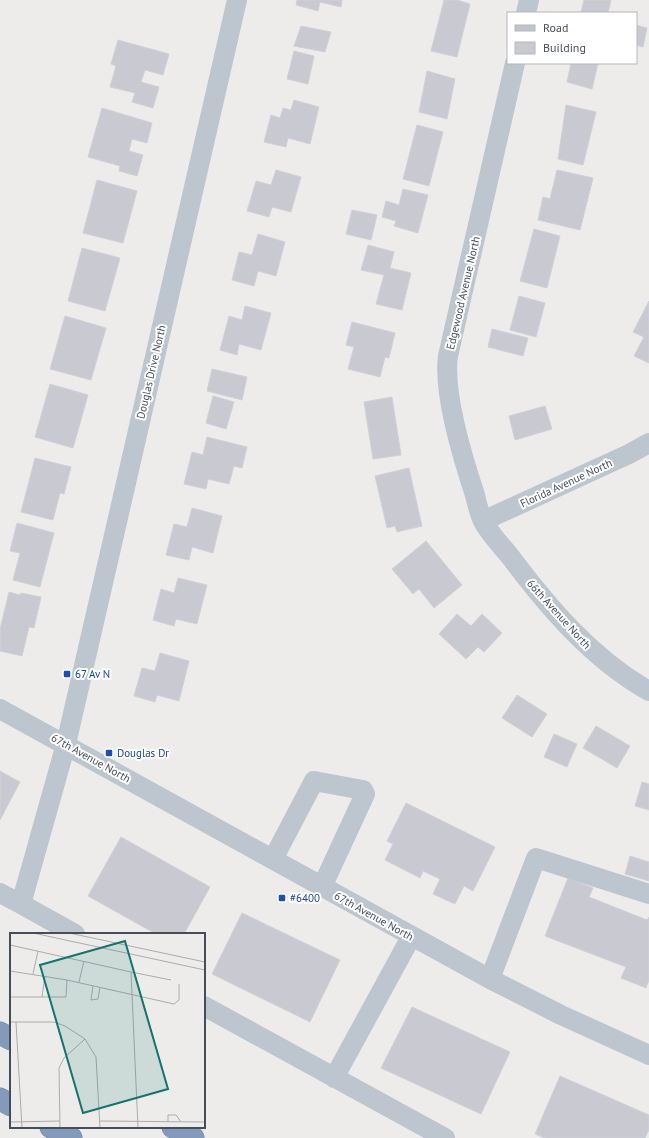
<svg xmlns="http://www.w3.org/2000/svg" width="649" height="1138" font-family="'PT Sans',sans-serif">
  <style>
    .building { fill: #c9cad1; stroke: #d0d1d7 }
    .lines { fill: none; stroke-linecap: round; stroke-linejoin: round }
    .highway-casing { stroke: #6f85a6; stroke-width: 23 }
    .minor { stroke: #bdc5ce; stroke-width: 20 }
    .highway { stroke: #849aba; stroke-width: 22 }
    .transit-dot { fill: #1a4fb4; stroke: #fff; stroke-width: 1.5 }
    .labels { text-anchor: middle; stroke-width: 4; stroke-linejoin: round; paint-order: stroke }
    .street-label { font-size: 11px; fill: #454d58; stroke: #fff }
    .transit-label { font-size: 11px; fill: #164399; stroke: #fff; text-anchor: start }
    .inset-road { fill: none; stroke: #aaacb0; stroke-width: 1 }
    .view { fill: #0f766e; fill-opacity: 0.15; stroke: #0f766e; stroke-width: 2 }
    .inset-edge { fill: none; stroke: #454d58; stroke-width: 2 }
  </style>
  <rect width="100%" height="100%" fill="#eeeceb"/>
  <path class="building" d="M297 0H342L341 7 320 2 318 11 296 5Z
    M444 0H457L470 4 457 57 431 51Z
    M584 0H611L608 13 581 12Z
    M636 25 647 28 643 47 636 45Z
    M301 26 331 32 325 52 294 46Z
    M118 40 169 54 163 75 145 70 141 82 159 87 153 108 132 102 135 93 110 87 116 66 111 64Z
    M294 51 314 56 308 84 287 79Z
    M571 63H598L592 89 567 82Z
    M427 71 455 79 447 119 419 112Z
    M294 100 319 107 310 144 288 138 286 147 264 142 271 115 280 118 283 108 291 110Z
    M566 105 596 112 583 165 558 159Z
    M102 108 152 123 147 143 132 139 129 151 143 155 137 176 119 171 120 166 88 157Z
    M417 125 443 132 429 186 403 179Z
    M276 170 301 177 291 212 272 207 269 217 247 211 256 181 271 185Z
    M557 170 593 178 580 230 538 220 543 197 550 199Z
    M97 180 137 191 123 243 83 233Z
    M403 189 428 195 418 233 394 226 396 221 382 217 386 201 399 205Z
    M352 210 377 215 371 240 346 234Z
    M534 229 560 236 547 288 520 281Z
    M258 234 285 242 276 276 258 271 254 286 232 280 239 252 252 255Z
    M368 245 394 252 390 268 411 273 402 310 376 304 384 275 361 270Z
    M82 248 120 258 105 311 68 301Z
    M519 296 545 303 536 337 510 330Z
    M649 301V363L634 356 644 337 633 332Z
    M245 306 271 313 261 350 239 344 237 355 220 350 229 316 242 320Z
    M65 316 106 328 91 380 50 369Z
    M352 322 395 333 389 358 385 357 380 377 348 369 354 347 346 345Z
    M492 329 528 338 523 356 488 347Z
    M212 369 247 377 242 400 207 391Z
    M50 384 88 395 73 448 35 437Z
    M213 396 234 402 226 429 206 423Z
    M392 397 401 455 373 459 364 402Z
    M545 406 552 429 515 440 509 416Z
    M207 437 247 447 242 468 234 466 229 484 208 479 206 489 184 484 192 452 203 455Z
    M35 458 71 467 64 494 60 493 53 520 21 512Z
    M409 468 422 526 397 532 395 526 387 528 375 476Z
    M192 508 222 516 213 553 192 547 189 560 166 555 174 524 187 527Z
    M17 523 54 533 40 587 13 580 20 553 10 551Z
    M426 541 462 585 434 608 419 589 413 594 392 569Z
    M178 578 207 585 197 624 176 619 174 626 153 620 161 589 174 593Z
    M9 592 20 595 21 593 41 597 34 628 29 627 22 656 0 651V629Z
    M457 614 471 626 482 614 502 633 484 652 478 647 466 659 439 634Z
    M160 653 189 661 179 701 157 695 155 702 134 696 142 668 155 671Z
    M517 695 547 714 532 737 502 718Z
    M596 726 630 746 617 768 583 748Z
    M554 734 577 744 567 767 544 757Z
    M0 771 20 782 0 820Z
    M642 782 649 784V810L635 806Z
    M406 803 495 847 473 891 464 886 455 904 433 894 440 879 423 871 420 878 385 860 393 844 387 841Z
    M121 837 210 887 184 934H156L88 896Z
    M630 856 649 862V881L625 874Z
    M568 878 593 888 589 897 647 920 649 917V980L646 988 621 978 626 967 545 936Z
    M242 913 340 960 310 1022 212 974Z
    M412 1007 510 1052 481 1114 381 1068Z
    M560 1076 649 1115V1130L645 1138H545L535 1134Z"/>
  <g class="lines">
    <defs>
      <path id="highway" d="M0 1033 11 1039
        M0 1099 11 1105
        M51 1127 71 1138
        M173 1127 193 1138"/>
    </defs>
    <use href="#highway" class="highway-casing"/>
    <path class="minor" d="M526 13 529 0
      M515 63 448 356C443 393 463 459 475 495 477 504 479 513 483 521 489 533 500 544 509 555 548 607 592 659 649 691
      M483 521 629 454 649 443
      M0 709 490 979 561 1015 649 1055
      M273 859 314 781 363 790 365 794 322 887
      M0 893 21 904 66 744 237 0
      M21 904 75 934
      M490 979 536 858 649 894
      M204 1006 445 1138
      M334 1078 411 937"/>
    <use href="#highway" class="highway"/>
  </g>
  <g class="transit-dot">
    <rect x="63" y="670" width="8" height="8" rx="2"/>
    <rect x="105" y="749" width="8" height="8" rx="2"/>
    <rect x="278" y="894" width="8" height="8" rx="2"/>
  </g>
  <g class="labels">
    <g class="street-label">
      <text transform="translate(463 293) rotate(-77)" y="4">Edgewood Avenue North</text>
      <text transform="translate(151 372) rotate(-77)" y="4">Douglas Drive North</text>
      <text transform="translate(566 483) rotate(-25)" y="4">Florida Avenue North</text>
      <text transform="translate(559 614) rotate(48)" y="4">66th Avenue North</text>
      <text transform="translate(91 758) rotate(29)" y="4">67th Avenue North</text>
      <text transform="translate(374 916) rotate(29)" y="4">67th Avenue North</text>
    </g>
    <g class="transit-label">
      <text x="75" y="678">67 Av N</text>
      <text x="117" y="757">Douglas Dr</text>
      <text x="290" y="902">#6400</text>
    </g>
  </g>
  <g transform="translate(10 933)">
    <rect width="195" height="195" fill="#eeeceb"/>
    <path class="inset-road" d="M23 0 195 37M59 0 195 29M0 12 121 39M0 38 57 47 164 71 169 67V51M23 41 28 18M69 49 74 28M83 53 81 67 88 66 90 54M0 64H56L57 47M32 64 35 43M0 89H44L55 93 75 106 86 124 90 195M6 89 12 195M90 188 195 189M0 189 50 188M158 189V182H166L171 189M50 195 49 135 54 125 75 106M128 195 121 39 161 47"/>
    <path class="view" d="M115 8 158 156 73 180 30 32Z"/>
    <rect width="195" height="195" class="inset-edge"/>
  </g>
  <rect x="507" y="12" width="130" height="52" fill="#ffffff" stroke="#b5b8bc"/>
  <rect x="515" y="25" width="20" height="6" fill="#bdc5ce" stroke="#b5b8bc"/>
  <text x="543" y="32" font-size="12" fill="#454d58">Road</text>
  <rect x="515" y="42" width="20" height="12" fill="#c9cad1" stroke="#b5b8bc"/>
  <text x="543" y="52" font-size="12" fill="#454d58">Building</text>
</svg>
